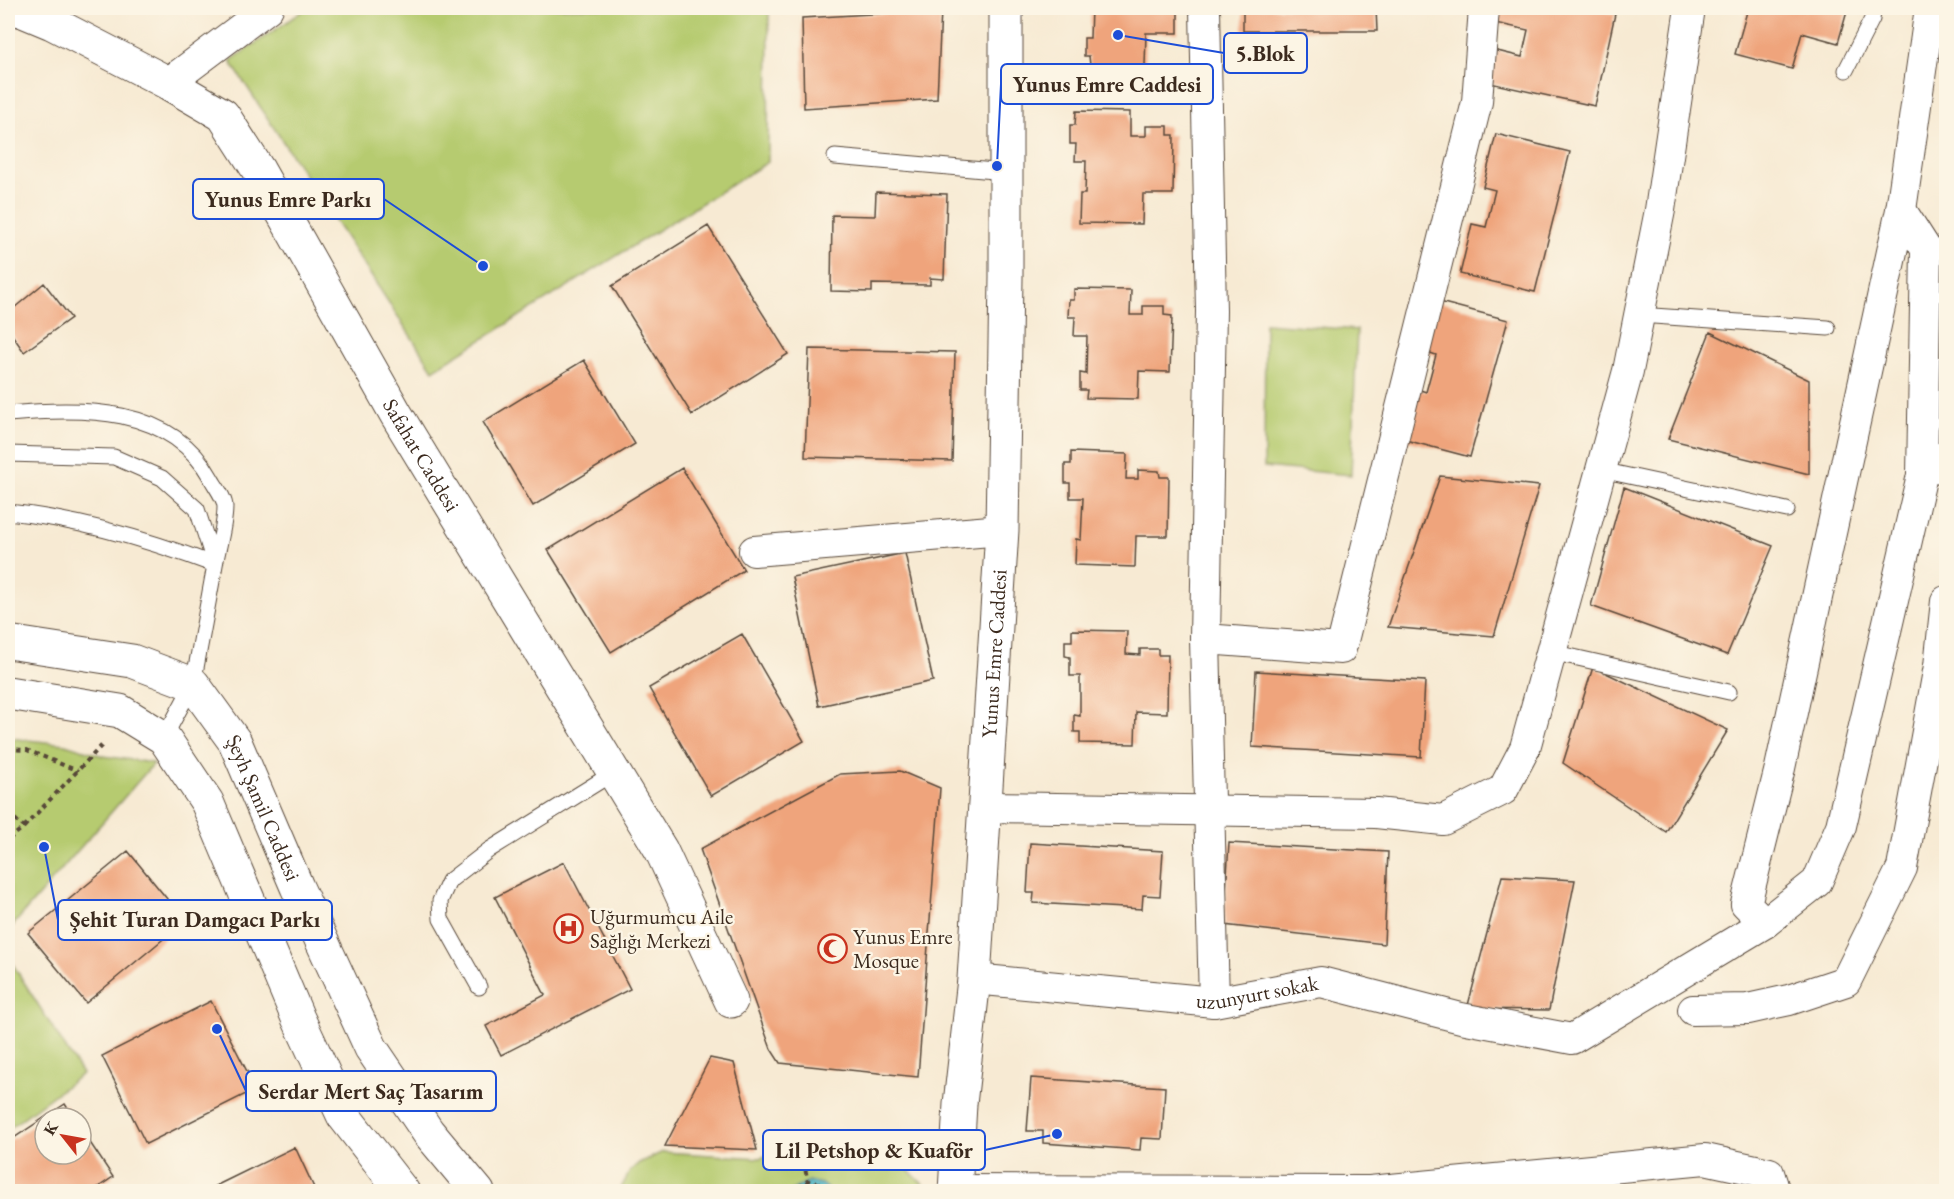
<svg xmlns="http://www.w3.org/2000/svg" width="1954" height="1199" font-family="'EB Garamond',serif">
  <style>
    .green { fill: #b6cb6f; stroke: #787a46; stroke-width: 1.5 }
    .water { fill: #41adbf; stroke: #3e6c6e; stroke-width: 1.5 }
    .building { fill: #efa47c }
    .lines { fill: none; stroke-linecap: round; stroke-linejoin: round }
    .lane-casing { stroke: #574739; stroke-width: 17 }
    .street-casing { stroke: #574739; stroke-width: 32 }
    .secondary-casing { stroke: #574739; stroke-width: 35 }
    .path { stroke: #574739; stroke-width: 4; stroke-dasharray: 4.5 4.5; stroke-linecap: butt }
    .lane { stroke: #fff; stroke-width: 15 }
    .street { stroke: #fff; stroke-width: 30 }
    .secondary { stroke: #fff; stroke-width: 33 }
    .labels { text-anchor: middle; stroke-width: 4.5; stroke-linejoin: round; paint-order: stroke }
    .street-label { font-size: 21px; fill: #3b2a1e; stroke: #fcf5e5 }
    .poi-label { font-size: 21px; fill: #3b2a1e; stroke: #fcf5e5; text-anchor: start }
    .leader { fill: none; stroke: #1d4ed8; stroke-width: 2 }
    .callout-dot { fill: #1d4ed8; stroke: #fcf5e5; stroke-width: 2 }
    .callout { fill: #fcf5e5; stroke: #1d4ed8; stroke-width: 2 }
    .callout-label { font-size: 22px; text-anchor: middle; font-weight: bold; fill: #3b2a1e }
  </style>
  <rect width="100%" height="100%" fill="#fcf5e5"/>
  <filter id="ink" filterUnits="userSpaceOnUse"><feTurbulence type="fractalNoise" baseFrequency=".0167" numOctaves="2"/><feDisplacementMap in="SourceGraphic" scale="12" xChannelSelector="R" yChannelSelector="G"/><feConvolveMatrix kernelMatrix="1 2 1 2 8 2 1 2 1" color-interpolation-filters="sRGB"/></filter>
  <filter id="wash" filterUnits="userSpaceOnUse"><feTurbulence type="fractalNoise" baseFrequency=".008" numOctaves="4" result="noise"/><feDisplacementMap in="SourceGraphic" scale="24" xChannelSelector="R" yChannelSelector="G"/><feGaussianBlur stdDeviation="1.35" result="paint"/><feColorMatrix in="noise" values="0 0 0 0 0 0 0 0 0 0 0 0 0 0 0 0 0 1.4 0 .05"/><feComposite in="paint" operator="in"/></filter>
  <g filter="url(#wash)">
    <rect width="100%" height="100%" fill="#f7ead3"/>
    <path class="green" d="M307 8H769L768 162 433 370 230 61Z
      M1265 323 1357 330 1351 475 1264 467Z
      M8 738 65 744 103 756 154 763 8 931Z
      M8 957 82 1074 8 1129Z
      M832 1134 886 1149 924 1185 923 1192H619L630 1171 639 1163 663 1152 760 1158Z"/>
    <path class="water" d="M808 1181 822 1184 830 1191H791Z"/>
    <g id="blocks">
      <path class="building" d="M1091 8H1178V33H1146L1145 66 1090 65 1089 56H1084V38H1090Z
        M1243 8H1376L1377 31H1243Z
        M1499 8H1587L1615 14 1595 106 1481 81 1489 49 1522 57 1528 30 1495 23Z
        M1748 8 1762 10 1763 8H1848L1838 43 1802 33 1792 69 1735 54Z
        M941 10 937 99 804 108 802 18Z
        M1076 111 1130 112V136H1146V126H1168V135H1174L1173 194H1143L1142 224 1079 223 1080 194H1085L1086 161H1075L1076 144H1070V125H1075Z
        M1496 134 1570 152 1535 292 1460 274 1472 224 1486 227 1495 190 1483 187Z
        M876 192 947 194 944 279 930 278V285L872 284V292L831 291 832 215 875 216Z
        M708 226 788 354 692 415 612 286Z
        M44 283 71 318 24 352 8 329V313Z
        M1074 289 1131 290 1130 315H1143V306H1164V315L1172 316 1170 372 1139 371 1138 399 1086 398 1087 390H1080V373L1086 374 1087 336H1074L1075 317H1068L1069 300H1074Z
        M1436 301 1508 320 1470 457 1398 438 1412 387 1426 392 1436 355 1422 350Z
        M1710 332 1809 380V474L1668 439Z
        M809 349 955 352 952 461 805 457Z
        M584 360 635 444 533 506 483 422Z
        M1071 452 1127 454 1126 479H1138V470L1159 471 1160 477H1169L1168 536H1136L1135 567 1075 565 1076 539 1081 540 1083 498H1070V483H1065V464H1071Z
        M682 468 744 570 611 652 548 550Z
        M1440 476 1539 486 1494 636 1388 627Z
        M1624 487 1773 546 1727 655 1591 606Z
        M905 553 933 681 819 706 792 577Z
        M1072 630 1127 631 1126 654 1140 655V649H1158V655H1168L1167 713 1136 712 1135 744 1080 743V732H1074V715L1080 716V676H1070V657L1065 656V641H1072Z
        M742 634 804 741 711 796 649 688Z
        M1593 667 1728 730 1666 832 1563 763Z
        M1256 671 1425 681 1421 757 1252 747Z
        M900 771 940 788 918 1077 780 1063 771 1049 700 849 840 774Z
        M1030 843 1163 851 1160 896 1143 895 1142 909 1033 903 1034 893H1027Z
        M1229 843 1388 852 1384 944 1224 925Z
        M128 851 185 921 86 1003 28 933Z
        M564 862 630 989 501 1055 486 1026 545 995 495 897Z
        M1502 876 1575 880 1549 1010 1467 1009Z
        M211 1001 256 1089 146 1144 102 1056Z
        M710 1058 734 1063 757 1150 665 1146Z
        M1031 1078 1165 1087 1162 1139 1141 1138 1140 1150 1043 1143V1131H1027Z
        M65 1104 74 1118H45V1154H81V1129L113 1177 91 1192H8V1142Z
        M295 1147 316 1192H203Z"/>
    </g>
  </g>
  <g filter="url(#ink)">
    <use href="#blocks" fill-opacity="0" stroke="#574739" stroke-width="1.5"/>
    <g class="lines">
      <defs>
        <path id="lane" d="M1846 70 1872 19 1874 8
          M835 157 1006 172
          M1639 315 1828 328
          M8 414C81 407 171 405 211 478 215 486 225 498 225 507 225 526 218 547 215 565
          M8 454 114 457 162 478 197 509 214 562
          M1601 470 1787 510
          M8 512C78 519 149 540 215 565L193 684 164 738
          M1551 652 1729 692
          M479 987 441 919 440 901 449 881 489 850 613 773"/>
        <g id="street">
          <path d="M1205 8 1211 311 1205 639 1214 1002"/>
          <path d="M168 83 268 8"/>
          <path d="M1901 210 1930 8"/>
          <path d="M754 551 1002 530"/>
          <path d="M1205 639 1341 649 1477 102 1484 8"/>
          <path d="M985 807 1376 813 1443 820 1503 790 1525 748 1628 371 1660 210 1690 8"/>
          <path d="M1765 923 1746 904 1780 768 1901 210 1926 249 1922 475"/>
          <path id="s1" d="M974 979 1214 1002 1321 982 1461 1018 1572 1039 1765 923 1817 882 1841 826 1922 475 1943 457 1946 470"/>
          <path d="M1693 1010 1748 1009 1789 1000 1846 981 1902 868 1939 666 1946 601"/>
          <path d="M955 1190 1370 1191 1705 1159 1769 1173 1775 1192"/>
        </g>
        <g id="secondary">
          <path id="s2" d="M16 8 52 23 168 83 223 115 259 171 396 414 661 850 731 1001"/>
          <path id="s3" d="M8 642 132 661 193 684 235 742 297 887 371 1048 428 1132 478 1192"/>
          <path d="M8 693 120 711 164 738 207 802 298 1018 343 1115 403 1192"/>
          <path id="s4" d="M955 1192 960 1104 974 979 1002 530 1006 278V8"/>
        </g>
      </defs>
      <use href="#lane" class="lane-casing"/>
      <use href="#street" class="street-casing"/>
      <use href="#secondary" class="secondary-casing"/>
      <path class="path" d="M8 749 27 750 78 771
        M8 813 24 827 8 840
        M24 827 104 743
        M799 1144 808 1181
        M791 1192 808 1181 822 1184 830 1192"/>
      <use href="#lane" class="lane"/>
      <use href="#street" class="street"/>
      <use href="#secondary" class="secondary"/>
    </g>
  </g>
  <defs>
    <symbol id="hospital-ring" viewBox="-11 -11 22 22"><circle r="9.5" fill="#fcf5e5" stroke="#c8321e" stroke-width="1.5"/><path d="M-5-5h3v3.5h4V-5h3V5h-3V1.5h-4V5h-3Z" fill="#c8321e"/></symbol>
    <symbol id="mosque-ring" viewBox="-11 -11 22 22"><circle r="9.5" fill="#fcf5e5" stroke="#c8321e" stroke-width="1.5"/><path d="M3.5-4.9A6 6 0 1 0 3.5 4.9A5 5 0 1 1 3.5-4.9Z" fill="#c8321e"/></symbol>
  </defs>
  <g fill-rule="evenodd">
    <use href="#hospital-ring" x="552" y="912" width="33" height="33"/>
    <use href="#mosque-ring" x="816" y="932" width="33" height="33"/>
  </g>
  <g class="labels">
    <g class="street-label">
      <text dy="7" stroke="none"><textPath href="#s2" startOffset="627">Safahat Caddesi</textPath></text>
      <text dy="7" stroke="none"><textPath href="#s4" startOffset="540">Yunus Emre Caddesi</textPath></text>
      <text dy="7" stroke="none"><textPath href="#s3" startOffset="334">Şeyh Şamil Caddesi</textPath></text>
      <text dy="7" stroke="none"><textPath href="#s1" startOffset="285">uzunyurt sokak</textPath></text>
    </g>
    <g class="poi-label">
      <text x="590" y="924">Uğurmumcu Aile<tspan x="590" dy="24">Sağlığı Merkezi</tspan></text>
      <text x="853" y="944">Yunus Emre<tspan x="853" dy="24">Mosque</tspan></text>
    </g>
  </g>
  <path class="leader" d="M1118 35L1224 53M997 166L1001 84M483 266L384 199M44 847L58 920M217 1029L246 1091M1057 1134L985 1150"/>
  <g class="callout-dot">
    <circle cx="1118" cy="35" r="6"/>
    <circle cx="997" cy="166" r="6"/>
    <circle cx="483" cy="266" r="6"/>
    <circle cx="44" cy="847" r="6"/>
    <circle cx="217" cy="1029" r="6"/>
    <circle cx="1057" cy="1134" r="6"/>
  </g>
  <g class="callout">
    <rect x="1224" y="33" width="83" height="40" rx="6"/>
    <rect x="1001" y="64" width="212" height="40" rx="6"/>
    <rect x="193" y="179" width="191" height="40" rx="6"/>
    <rect x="58" y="900" width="274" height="40" rx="6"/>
    <rect x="246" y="1071" width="250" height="40" rx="6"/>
    <rect x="763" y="1130" width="222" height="40" rx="6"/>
  </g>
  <g class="callout-label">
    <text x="1265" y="61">5.Blok</text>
    <text x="1107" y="92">Yunus Emre Caddesi</text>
    <text x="288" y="207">Yunus Emre Parkı</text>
    <text x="195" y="927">Şehit Turan Damgacı Parkı</text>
    <text x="371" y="1099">Serdar Mert Saç Tasarım</text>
    <text x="874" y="1158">Lil Petshop &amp; Kuaför</text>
  </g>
  <rect width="1954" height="1199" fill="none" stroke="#fcf5e5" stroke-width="30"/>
  <g transform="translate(63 1136) rotate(301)"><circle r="28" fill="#fcf5e5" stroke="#afa495" stroke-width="1.5"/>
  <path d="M0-4.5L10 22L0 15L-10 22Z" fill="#c8321e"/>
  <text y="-9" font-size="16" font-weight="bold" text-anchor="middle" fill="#3b2a1e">K</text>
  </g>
</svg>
